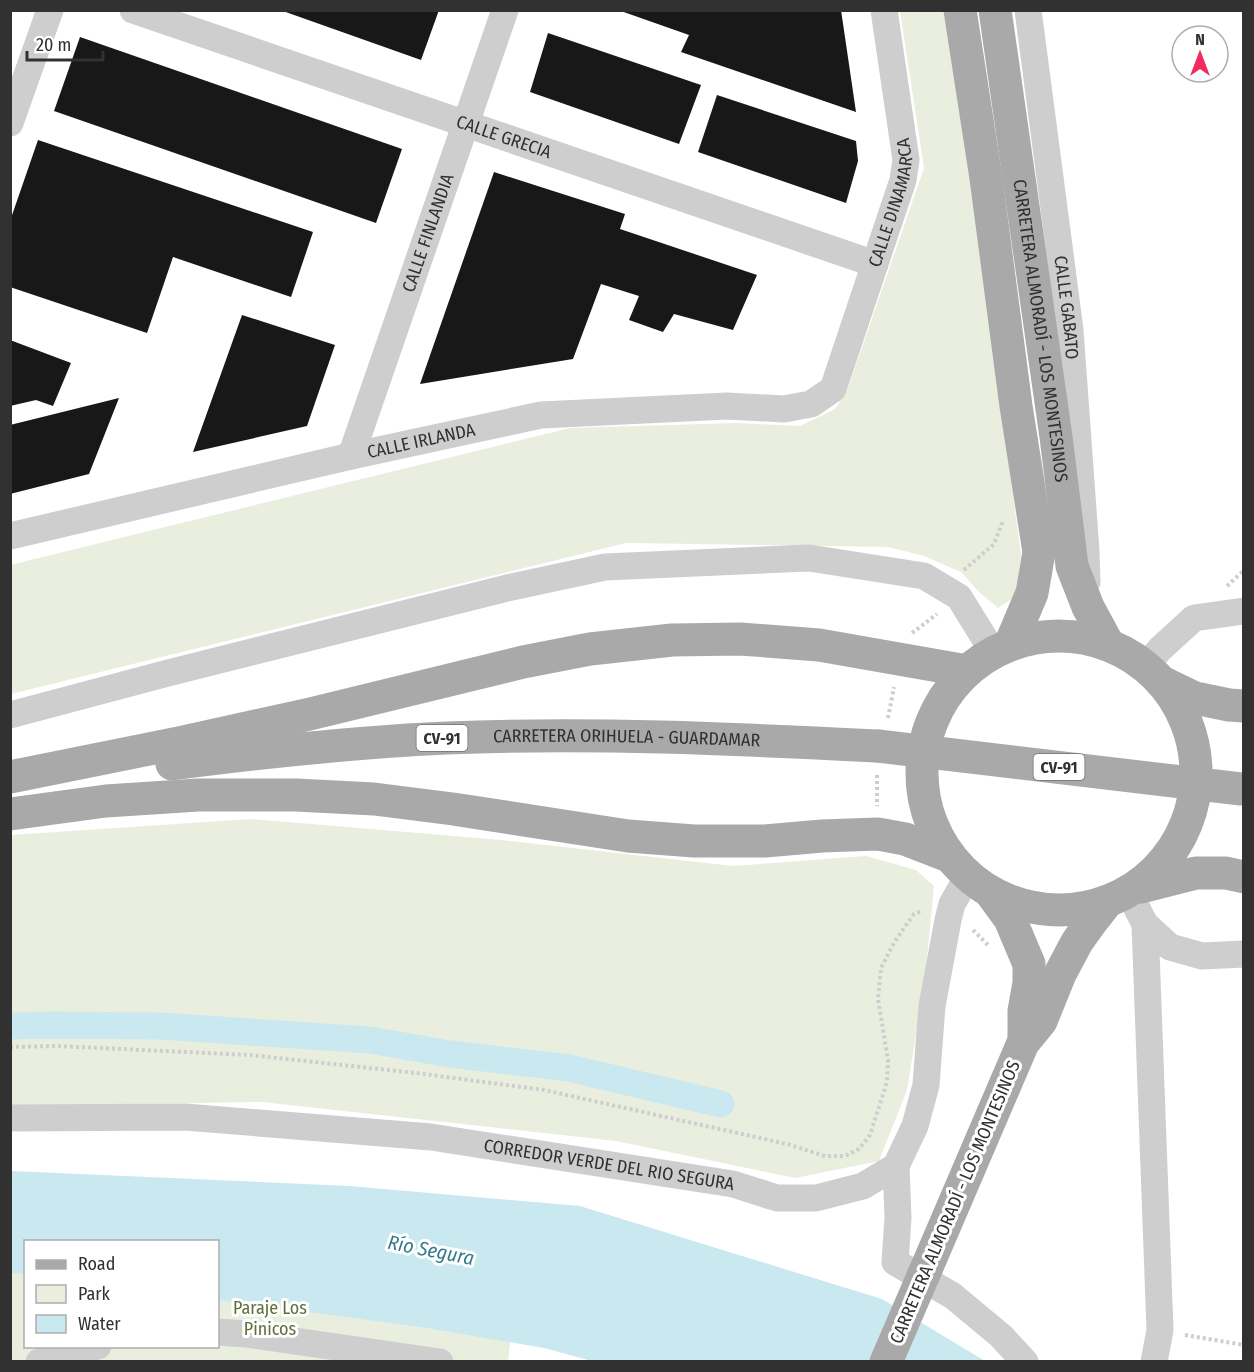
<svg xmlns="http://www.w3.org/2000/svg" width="1254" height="1372" font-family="'Fira Sans Condensed',sans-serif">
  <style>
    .green { fill: #eaeede }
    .water { fill: #cae8ef }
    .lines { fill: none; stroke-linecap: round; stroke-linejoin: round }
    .canal { stroke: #cae8ef; stroke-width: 27 }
    .building { fill: #181818 }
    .path { stroke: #cecece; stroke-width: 4; stroke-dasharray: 3 3; stroke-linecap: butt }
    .minor { stroke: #cecece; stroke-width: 27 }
    .major { stroke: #a9a9a9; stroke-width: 33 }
    .major-bridge { stroke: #a9a9a9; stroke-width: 33 }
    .labels { text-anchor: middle; stroke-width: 6; stroke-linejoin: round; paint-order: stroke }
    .shield { fill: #fff; stroke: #6f6f6f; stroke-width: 1.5 }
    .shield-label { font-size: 16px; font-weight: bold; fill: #313131 }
    .street-label { font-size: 18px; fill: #313131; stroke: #fff }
    .park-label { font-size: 18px; fill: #5f703a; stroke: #fff }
    .water-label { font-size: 20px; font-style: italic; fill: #347c8b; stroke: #fff }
  </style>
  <rect width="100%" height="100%" fill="#fff"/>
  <path class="green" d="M900 11H950L1021 556 1015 597 998 608 978 591 961 572 924 556 888 547 626 543 11 694 10 565 570 428 737 423 800 426 835 409 847 391 924 168Z
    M251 819 502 840 733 866 866 856 916 870 934 886 925 980 907 1090 879 1161 795 1178 616 1141 262 1102 11 1106V835Z
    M10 1260H25L26 1346H218V1274L513 1318 508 1361H11Z"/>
  <path class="water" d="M11 1171 349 1186 580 1206 882 1299 985 1361H592L544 1348 421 1327 218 1300V1242H26L25 1274 11 1273Z"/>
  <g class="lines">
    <path class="canal" d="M10 1026 50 1025 161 1026 370 1040 450 1054 569 1068 721 1104"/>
  </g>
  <path class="building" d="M280 10H439L421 60Z
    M618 10H841L856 112 681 52 689 35Z
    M548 33 701 85 679 144 530 92Z
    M80 37 402 149 376 223 54 111Z
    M717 95 856 141 858 161 846 203 698 152Z
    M38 140 313 232 291 297 173 257 147 333 10 287V221Z
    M494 172 625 214 620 229 757 275 733 330 674 314 663 332 629 320 639 296 601 284 573 359 420 384Z
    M242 315 335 345 307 426 193 452Z
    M10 340 71 363 53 406 36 400 10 406Z
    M119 398 89 474 10 494V425Z"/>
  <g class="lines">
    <path class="path" d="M964 570 994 544 1003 521
      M1227 586 1244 570
      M912 633 937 614
      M888 718 894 687
      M877 775V806
      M973 930 989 946
      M10 1047 57 1046 250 1055 416 1073 544 1090 787 1144 825 1156H845L859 1149 870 1135 887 1082 888 1060 878 999 881 968 895 941 914 914 923 911
      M1185 1335 1244 1345"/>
    <g class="minor">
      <path id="s1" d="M133 10 875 264"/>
      <path id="s2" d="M1028 10 1070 330 1086 551 1087 582"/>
      <path d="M10 123 50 10"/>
      <path id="s3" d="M351 456 505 10"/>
      <path id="s4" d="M10 536 351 456 541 415 727 406 784 409 811 404 833 389 903 180 906 160 884 10"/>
      <path d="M1146 666 1160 649 1194 618 1244 611"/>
      <path d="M10 715 168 673 507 588 605 567 809 558 924 576 959 597 993 652"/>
      <path d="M1129 893 1145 924 1160 1330 1154 1362"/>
      <path d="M1145 924 1170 947 1202 956 1244 954"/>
      <path id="s5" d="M10 1118 185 1117 431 1137 733 1184 777 1198H816L863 1186 896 1166 915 1126 926 1085 932 1006 948 920 952 904 960 890 970 878"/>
      <path d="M896 1166 898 1218 895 1262 953 1296 1001 1336 1025 1362"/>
      <path d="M218 1332 246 1334 440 1362"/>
      <path d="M39 1362 98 1346"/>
    </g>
    <g class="major">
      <path d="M960 10 986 178 1016 406 1039 552 1032 593 1010 645"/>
      <path id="s6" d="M995 10 1056 437 1072 566 1088 607 1108 644"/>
      <circle cx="1059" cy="773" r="137"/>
      <path d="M1164 683 1195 698 1229 705 1244 706"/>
      <path id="s7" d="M172 764C264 752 355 742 447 738 591 732 734 739 878 746"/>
      <path d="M10 777 179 743 310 714 523 662 590 649 672 640 740 639 819 645 967 671"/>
      <path d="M10 814 106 801 198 795H296L374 799 453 809 628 836 694 841H765L822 836 878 834 905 839 949 856"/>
      <path d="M1141 887 1196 873H1226L1244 877"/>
      <path d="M991 893 1010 919 1029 964V983L1024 1011V1036"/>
      <path d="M924 1274 1023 1043 1041 1021 1060 974 1077 942 1092 921 1106 903"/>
    </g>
    <path class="major-bridge" d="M878 746 1241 789
      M886 1362 924 1274"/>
  </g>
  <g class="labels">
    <g class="shield">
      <rect x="416.5" y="725" width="51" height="26" rx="4.5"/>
      <rect x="1033.5" y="754" width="51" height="26" rx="4.5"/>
    </g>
    <g class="shield-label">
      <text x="442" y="744">CV-91</text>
      <text x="1059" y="773">CV-91</text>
    </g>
    <g class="street-label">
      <text dy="6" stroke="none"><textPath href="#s1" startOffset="392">CALLE GRECIA</textPath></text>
      <text dy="6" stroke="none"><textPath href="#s4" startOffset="1038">CALLE DINAMARCA</textPath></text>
      <text dy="6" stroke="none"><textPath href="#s3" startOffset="236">CALLE FINLANDIA</textPath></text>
      <text dy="6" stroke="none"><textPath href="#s2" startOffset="300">CALLE GABATO</textPath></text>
      <text dy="6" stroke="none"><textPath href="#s6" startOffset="324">CARRETERA ALMORADÍ - LOS MONTESINOS</textPath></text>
      <text dy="6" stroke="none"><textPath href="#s4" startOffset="422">CALLE IRLANDA</textPath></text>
      <text dy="6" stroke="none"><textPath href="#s7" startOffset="456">CARRETERA ORIHUELA - GUARDAMAR</textPath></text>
      <text dy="6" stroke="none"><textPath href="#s5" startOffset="602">CORREDOR VERDE DEL RIO SEGURA</textPath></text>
      <text transform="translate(955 1202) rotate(-67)" y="6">CARRETERA ALMORADÍ - LOS MONTESINOS</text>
    </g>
    <g class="park-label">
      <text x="270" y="1314">Paraje Los<tspan x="270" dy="21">Pinicos</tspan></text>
    </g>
    <g class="water-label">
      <text transform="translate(431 1250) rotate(11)" y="7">Río Segura</text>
    </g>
  </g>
  <rect width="1254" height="1372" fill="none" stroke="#313131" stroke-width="24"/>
  <rect x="24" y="1240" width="195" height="108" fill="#ffffff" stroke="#adadad" stroke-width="1.5"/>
  <rect x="36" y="1260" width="30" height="9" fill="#a9a9a9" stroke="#adadad" stroke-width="1.5"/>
  <text x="78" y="1270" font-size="18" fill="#313131">Road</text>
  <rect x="36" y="1285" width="30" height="18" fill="#eaeede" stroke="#adadad" stroke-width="1.5"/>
  <text x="78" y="1300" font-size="18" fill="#313131">Park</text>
  <rect x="36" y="1315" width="30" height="18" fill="#cae8ef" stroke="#adadad" stroke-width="1.5"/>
  <text x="78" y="1330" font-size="18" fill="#313131">Water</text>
  <g transform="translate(1200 54)"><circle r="28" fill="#ffffff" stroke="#adadad" stroke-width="1.5"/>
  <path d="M0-4.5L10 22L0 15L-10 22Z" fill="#f12a62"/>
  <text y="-9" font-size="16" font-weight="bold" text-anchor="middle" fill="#313131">N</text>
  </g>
  <path d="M27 51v9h76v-9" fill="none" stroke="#313131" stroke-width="3"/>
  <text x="36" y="51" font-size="18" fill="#313131" stroke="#ffffff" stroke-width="4.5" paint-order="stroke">20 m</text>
</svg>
